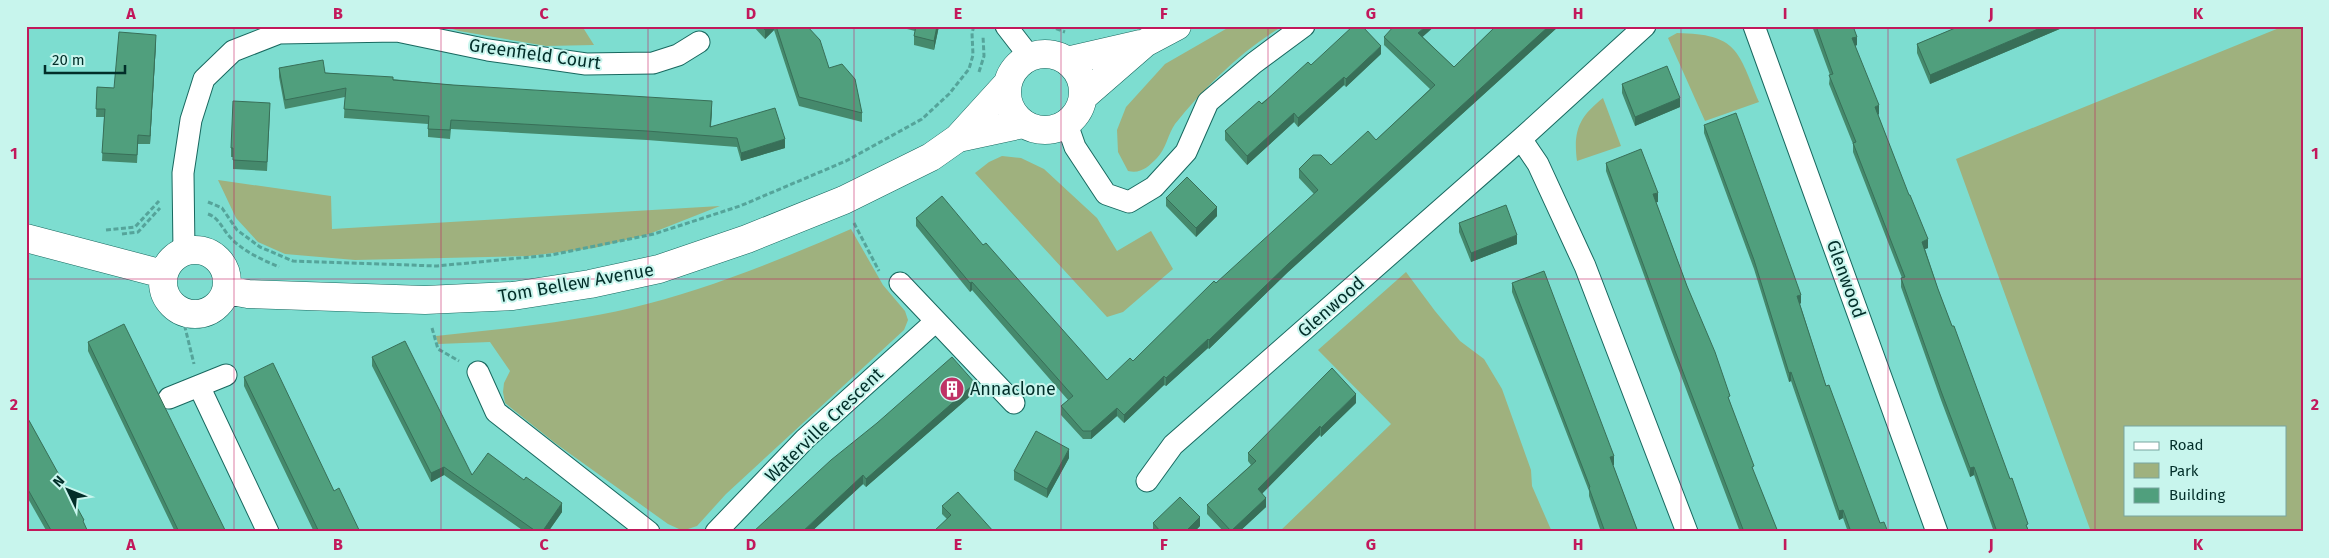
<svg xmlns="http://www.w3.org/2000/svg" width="2329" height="558" font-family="'Fira Sans',sans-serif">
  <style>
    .green { fill: #9fb17e; fill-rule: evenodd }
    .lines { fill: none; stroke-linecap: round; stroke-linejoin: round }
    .street-casing { stroke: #18685f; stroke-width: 23 }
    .secondary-casing { stroke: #18685f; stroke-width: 29 }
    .path { stroke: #55a49a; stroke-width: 3; stroke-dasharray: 5 2.5; stroke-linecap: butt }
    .street { stroke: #fff; stroke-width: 21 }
    .secondary { stroke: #fff; stroke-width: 28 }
    .wall { fill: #45896c }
    .shaded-wall { fill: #386f58 }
    .building { fill: #509f7d; stroke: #386f58 }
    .grid { fill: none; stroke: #c2185b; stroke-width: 1; stroke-opacity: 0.55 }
    .labels { text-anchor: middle; stroke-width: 4; stroke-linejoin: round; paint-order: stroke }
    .street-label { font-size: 18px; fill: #022e29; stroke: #c8f5ed }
    .poi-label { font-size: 18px; fill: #022e29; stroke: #c8f5ed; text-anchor: start }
    .neatline { fill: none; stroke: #c2185b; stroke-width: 2 }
    .grid-label { font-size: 16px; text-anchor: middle; font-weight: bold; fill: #c2185b }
  </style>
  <rect width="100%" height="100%" fill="#7dddd0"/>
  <path class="green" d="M443 26H582L594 45 546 46 459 31Z
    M1231 26H1283C1242 50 1205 87 1175 124 1168 134 1166 149 1157 158 1148 167 1141 174 1128 171L1118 152 1117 130 1126 107 1165 64Z
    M2284 26H2303V532H2091L1956 159ZM2125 427H2285V514H2125Z
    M1677 33C1738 34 1738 51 1759 102L1705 121 1668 38Z
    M1603 98 1621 146 1577 161C1573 131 1579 117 1603 98Z
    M1002 156 1021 158 1044 169 1097 218 1117 251 1151 231 1173 269 1123 312 1107 317 975 173 989 162Z
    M218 180 331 196 332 229 720 206 649 234 594 248 529 256 355 260 285 254 258 242 236 218Z
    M851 229 883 285 905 311 908 320 904 330 726 494 697 526 688 529H679L668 524 555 443 505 403 503 392 504 383 510 371 490 342 438 344 436 336C501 329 567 323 631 308 706 290 780 260 851 229Z
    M1406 272 1435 311 1460 341 1484 359 1502 389 1531 470 1532 486 1552 532H1279L1391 424 1318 350Z"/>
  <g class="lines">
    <defs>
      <path id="street" d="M1006 26 1030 57
        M1754 26 1937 532
        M1067 124 1075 147 1106 194 1129 202 1154 187 1186 152 1208 102 1254 63 1304 26
        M1521 139 1538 164 1585 266 1687 532
        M184 252 183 173 191 120 204 79 233 51 279 33 397 31 488 50 586 64 653 63 678 55 699 42
        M900 283 1014 403
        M478 372 496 412 649 532
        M199 386 268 532
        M169 398 226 375
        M1147 481 1173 445 1521 139 1645 26
        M716 532 805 439 936 321"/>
      <path id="secondary" d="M1007 92a38 38 0 1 1 76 0a38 38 0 1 1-76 0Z
        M1067 61 1141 44
        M1084 96 1145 43 1177 26
        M958 138 1023 124
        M26 238 163 274
        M163 282a32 32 0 1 1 64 0a32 32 0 1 1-64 0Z
        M226 290 248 294 425 300 513 296 590 284 659 269 747 239 844 200 931 157 958 138 1008 83"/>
    </defs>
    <use href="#street" class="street-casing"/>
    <use href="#secondary" class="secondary-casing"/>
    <path class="path" d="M1049 26 1065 32
      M979 72 984 56 983 36
      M208 202 222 208 237 230 260 247 293 261 437 266 551 255 654 234 740 206 846 161 922 119 949 94 969 69 973 55 972 33 974 26
      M208 214C219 218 222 228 229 236 242 251 261 259 279 267
      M854 223 879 271
      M106 230 135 227 159 201
      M122 234 138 232 160 208
      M181 311 194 364
      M432 328 438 349 459 361"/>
    <use href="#street" class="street"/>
    <use href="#secondary" class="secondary"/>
  </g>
  <path class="wall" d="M753 26H807L829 68 862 113V122L799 106 774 30 765 39Z
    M895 26H939L934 50 914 45V36L915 31Z
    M1496 26H1559L1288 272 1209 349 1208 348 1166 386 1164 385 1124 423 1117 416 1091 439H1083L1061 415V406L1068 400 972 290 970 292 916 226V218L983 245 1107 380 1133 361 1314 194 1299 178V169L1331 165 1376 140 1430 89 1384 45V37H1423L1454 67Z
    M1812 26H1853L1857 45 1855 46 1879 114 1878 115 1928 248 1925 249 1938 289 2029 532H1994L1974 475 1970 477 1941 400 1901 287V278H1902L1853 152V144L1829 84 1830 75Z
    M1960 26H2071L2063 29 2062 28 1930 84 1917 53V44Z
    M156 43 150 144H138L137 163 102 161 104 117H96L97 87 114 88Z
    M1381 54 1346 87 1344 85 1298 127 1294 122 1247 165 1225 140V131L1311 65Z
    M279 68 712 110 711 127 785 148 741 161 737 147 647 140 451 129 450 139 428 137V124L344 118 345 97 285 109 279 77Z
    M1622 84 1680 107 1635 126 1622 93Z
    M270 112 267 171 233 169V157H231V148Z
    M1704 125 1801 303 1800 304 1826 386 1880 523 1888 532H1848L1843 518 1839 520 1791 381 1789 382 1754 269 1704 133Z
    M1606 163 1658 202H1656L1730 402 1754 473 1778 532H1740L1672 352 1606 171Z
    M1166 198 1217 216 1196 237 1166 206Z
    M1459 223 1517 244 1471 262 1459 232Z
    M1512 283 1614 465H1613L1626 500 1638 532H1601L1589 496V491L1512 292Z
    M88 342 226 532H175L88 351Z
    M372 357 472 475 524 480 562 512 548 532H525L444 475 431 482 372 366Z
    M244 377 334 491 360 532H314L244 386Z
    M975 392 866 487 863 484 811 532 877 423Z
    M1356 403 1321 437 1320 435 1262 493 1266 507 1239 532H1224L1207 514V505L1251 465 1248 461V453Z
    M26 415 84 524 88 532H47L26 495Z
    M1069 458 1047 498 1014 480V471Z
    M942 506 994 532 947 519 942 514Z
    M1153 523 1200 526 1194 532H1153Z"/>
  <path class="shaded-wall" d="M769 26H774V30L765 39V30Z
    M937 26H939L934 50V41Z
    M1426 26H1435L1418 41V33Z
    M1549 26H1559L1288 272 1209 349V340L1288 264Z
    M2045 26H2062V28L1930 84V75Z
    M2063 26H2071L2063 29Z
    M156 35V43L150 144V136Z
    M1857 37V45L1852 47V38Z
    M1381 46V54L1346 87V79Z
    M1344 77V85L1298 127V118Z
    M1680 98V107L1635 126V117Z
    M712 101V110L710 136V127Z
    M1879 105V114L1875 116V107Z
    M1294 113V122L1247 165V156Z
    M785 139V148L741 161V153Z
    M1658 193V202L1653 203V194Z
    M1217 207V216L1196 237V228Z
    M1517 235V244L1471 262V253Z
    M1928 239V248L1922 250V242Z
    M972 282V290L970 292V283Z
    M1801 295V303L1797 305V296Z
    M1208 339V348L1166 386V378Z
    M1791 372V381L1789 382V373Z
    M1164 376V385L1124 423V415Z
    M975 383V392L866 487V479Z
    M1356 394V403L1321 437V428Z
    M1117 408V416L1091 439V431Z
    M1320 426V435L1258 498V489Z
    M1069 449V458L1047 498V489Z
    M1614 456V465L1610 466V457Z
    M444 467V475L431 482V473Z
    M1974 467V475L1970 477V468Z
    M863 475V484L811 532H802Z
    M1266 498V507L1239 532H1231V531Z
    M562 503V512L548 532H542Z
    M1843 510V518L1839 520V511Z
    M1200 517V526L1194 532H1185Z"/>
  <path class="building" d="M761 26H769L765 30Z
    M776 26H807L820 40 829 68 842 64 855 79 862 113 799 97Z
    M916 26H937L934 41 914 36Z
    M1353 26H1362L1381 46 1346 79 1344 77 1298 118 1294 113 1247 156 1225 131 1259 101 1262 104 1308 62 1311 65Z
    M1394 26H1426L1418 33 1454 67 1496 26H1549L1288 264 1209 340 1208 339 1166 378 1164 376 1124 415 1117 408 1091 431H1083L1061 406 1073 396 972 282 970 283 916 218 942 196 983 245 986 243 1107 380 1130 358 1133 361 1214 281 1216 283 1318 190 1299 169 1313 155H1321L1331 165 1368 131 1376 140 1435 85 1384 37Z
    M1816 26H1853L1857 37 1852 38 1879 105 1875 107 1909 195H1910L1928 239 1922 242 1938 289 1952 326H1954L2010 479 2012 478 2028 524 2026 525 2029 532H1997L1974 467 1970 468 1941 391 1901 278 1905 277 1853 143 1856 142 1829 75 1833 74Z
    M1960 26H2045L1930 75 1917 44Z
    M119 32 156 35 150 136 138 135 137 155 102 153 105 109H96L97 87 114 88Z
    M323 60 325 73 393 77V80L453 85 712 101 710 127 775 108 785 139 741 153 737 138 647 131 451 120 450 130 428 129 429 116 344 109 346 88 285 100 279 68Z
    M1667 66 1680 98 1635 117 1622 84Z
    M233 101 270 103 267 162 233 160V148H231Z
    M1736 113 1801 295 1797 296 1826 386 1829 385 1880 523 1884 522 1888 532H1851L1843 510 1839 511 1791 372 1789 373 1754 260 1704 125Z
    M1641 149 1658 193 1653 194 1687 286 1715 352 1730 396 1728 397 1754 466 1752 467 1778 532H1744L1672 343 1606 163Z
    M1187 177 1217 207 1196 228 1166 198Z
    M1506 205 1517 235 1471 253 1459 223Z
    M1544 271 1614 456 1610 457 1626 500 1638 532H1605L1589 488 1590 487 1512 283Z
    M124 324 226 532H179L88 342Z
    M405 341 472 475 488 453 524 480 526 477 562 503 542 532H537L444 467 431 473 372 357Z
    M952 357 975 383 866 479 863 475 802 532H753L831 460 877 423Z
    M273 363 334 491 339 488 360 532H319L244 377Z
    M1332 368 1356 394 1321 428 1320 426 1258 489 1266 498 1231 531 1207 505 1256 461 1248 453Z
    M26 415 84 520 83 521 88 532H52L26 486Z
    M1036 431 1069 449 1047 489 1014 471Z
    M958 492 994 532H933L951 515 942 506Z
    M1180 497 1200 517 1185 532H1161L1153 523Z"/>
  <path class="grid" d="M234 26V532M441 26V532M648 26V532M854 26V532M1061 26V532M1268 26V532M1475 26V532M1681 26V532M1888 26V532M2095 26V532M26 279H2303"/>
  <defs>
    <symbol id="building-disc" viewBox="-11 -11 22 22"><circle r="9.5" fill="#bf3265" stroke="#c8f5ed"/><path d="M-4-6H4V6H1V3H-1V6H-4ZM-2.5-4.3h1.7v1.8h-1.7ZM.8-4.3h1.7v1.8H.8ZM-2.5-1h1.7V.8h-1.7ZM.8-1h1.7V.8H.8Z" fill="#fff"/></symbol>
  </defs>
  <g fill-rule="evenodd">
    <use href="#building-disc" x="938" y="375" width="28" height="28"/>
  </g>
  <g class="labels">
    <g class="street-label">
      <text transform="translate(535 54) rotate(8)" y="6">Greenfield Court</text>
      <text transform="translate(1846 279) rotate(70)" y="6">Glenwood</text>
      <text transform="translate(576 283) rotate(-10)" y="6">Tom Bellew Avenue</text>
      <text transform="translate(1331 307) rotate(-41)" y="6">Glenwood</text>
      <text transform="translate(824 425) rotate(-44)" y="6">Waterville Crescent</text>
    </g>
    <g class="poi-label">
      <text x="970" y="395">Annaclone</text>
    </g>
  </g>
  <rect width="2329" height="558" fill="none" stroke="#c8f5ed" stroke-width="55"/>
  <rect x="2124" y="426" width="162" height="90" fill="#c8f5ed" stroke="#79a59f"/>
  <rect x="2134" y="442" width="25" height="8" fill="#ffffff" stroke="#79a59f"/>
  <text x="2169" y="450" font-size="15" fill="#022e29">Road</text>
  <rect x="2134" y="463" width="25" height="15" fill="#9fb17e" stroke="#79a59f"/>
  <text x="2169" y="476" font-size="15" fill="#022e29">Park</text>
  <rect x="2134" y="488" width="25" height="15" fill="#509f7d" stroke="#79a59f"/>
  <text x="2169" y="500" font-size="15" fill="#022e29">Building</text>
  <g transform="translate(68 490) rotate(313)" stroke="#c8f5ed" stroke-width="4" paint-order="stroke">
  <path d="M0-4L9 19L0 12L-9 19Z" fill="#022e29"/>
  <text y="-8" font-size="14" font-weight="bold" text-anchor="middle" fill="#022e29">N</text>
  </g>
  <path d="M45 65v8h80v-8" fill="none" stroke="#022e29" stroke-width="2.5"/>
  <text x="52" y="65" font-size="15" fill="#022e29" stroke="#c8f5ed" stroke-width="4" paint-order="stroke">20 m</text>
  <rect x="28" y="28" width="2274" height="502" class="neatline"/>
  <g class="grid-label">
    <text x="131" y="19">A</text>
    <text x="338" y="19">B</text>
    <text x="544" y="19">C</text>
    <text x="751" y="19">D</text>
    <text x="958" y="19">E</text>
    <text x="1164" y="19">F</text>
    <text x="1371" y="19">G</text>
    <text x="1578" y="19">H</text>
    <text x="1785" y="19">I</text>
    <text x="1991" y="19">J</text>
    <text x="2198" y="19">K</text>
    <text x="14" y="159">1</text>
    <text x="2315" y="159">1</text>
    <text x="14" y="410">2</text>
    <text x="2315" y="410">2</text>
    <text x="131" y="550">A</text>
    <text x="338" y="550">B</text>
    <text x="544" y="550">C</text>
    <text x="751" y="550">D</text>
    <text x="958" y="550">E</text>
    <text x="1164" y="550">F</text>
    <text x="1371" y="550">G</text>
    <text x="1578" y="550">H</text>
    <text x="1785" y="550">I</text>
    <text x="1991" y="550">J</text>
    <text x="2198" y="550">K</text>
  </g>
</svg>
